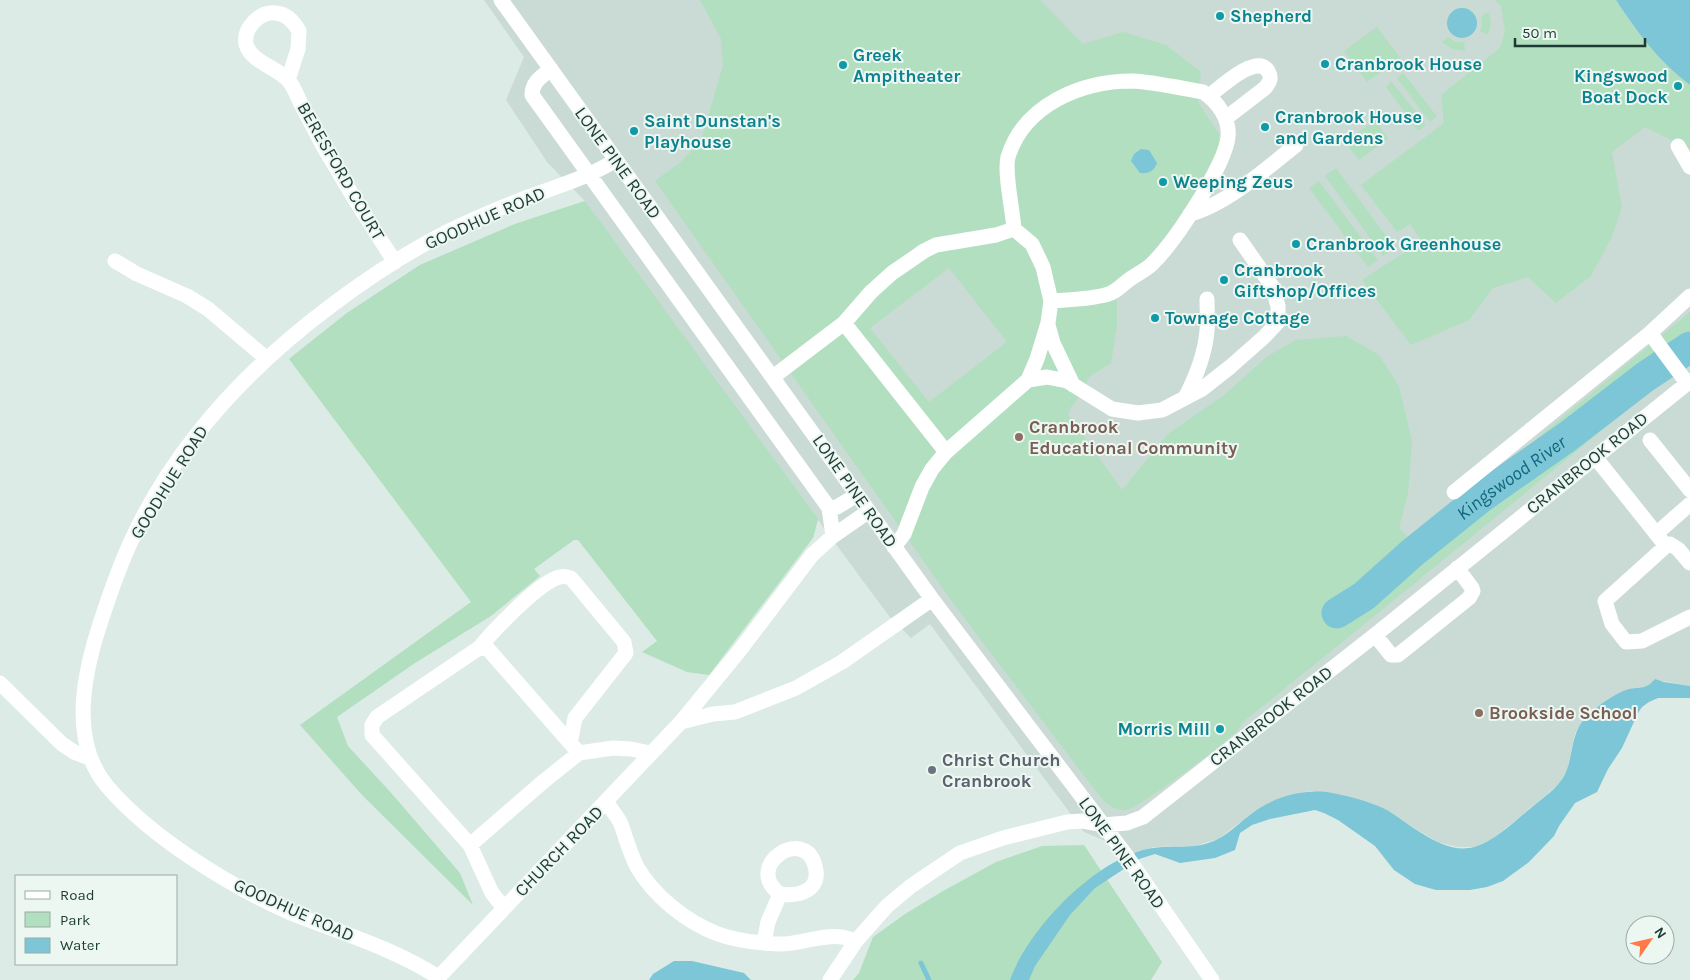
<svg xmlns="http://www.w3.org/2000/svg" width="1690" height="980" font-family="Karla,sans-serif">
  <style>
    .built { fill: #cadad4 }
    .green { fill: #b2dfc0; fill-rule: evenodd }
    .water { fill: #7dc6d7 }
    .lines { fill: none; stroke-linecap: round; stroke-linejoin: round }
    .stream { stroke: #7dc6d7; stroke-width: 5 }
    .river { stroke: #7dc6d7; stroke-width: 31 }
    .minor { stroke: #fff; stroke-width: 15 }
    .culture-dot { fill: #0f9aa8; stroke: #edf7f2; stroke-width: 2 }
    .education-dot { fill: #8d6e63; stroke: #edf7f2; stroke-width: 2 }
    .worship-dot { fill: #6b7280; stroke: #edf7f2; stroke-width: 2 }
    .labels { text-anchor: middle; stroke-width: 4; stroke-linejoin: round; paint-order: stroke }
    .culture-label { font-size: 18px; font-weight: bold; fill: #0d838f; stroke: #edf7f2; text-anchor: start }
    .street-label { font-size: 18px; fill: #1d3b34; stroke: #edf7f2 }
    .education-label { font-size: 18px; font-weight: bold; fill: #785e54; stroke: #edf7f2; text-anchor: start }
    .worship-label { font-size: 18px; font-weight: bold; fill: #5b616d; stroke: #edf7f2; text-anchor: start }
    .water-label { font-size: 19px; font-style: italic; fill: #11677d; stroke: #edf7f2 }
  </style>
  <rect width="100%" height="100%" fill="#dcebe5"/>
  <path class="built" d="M484 0H1690V686L1663 681 1652 683 1646 687 1598 706 1587 716 1575 733 1568 767 1559 784 1500 833 1490 840 1474 847H1457L1437 842 1383 808 1312 791 1297 793 1279 799 1253 812 1218 839 1194 846 1153 847 1135 853 1084 832 930 624 911 638 889 616 818 520 813 538 289 359 347 313 420 265 515 224 585 201 547 162 506 100 524 57Z"/>
  <path class="green" d="M700 0H1040L1083 44 1123 32 1166 45 1201 72 1198 102 1219 134V147L1192 199 1168 233 1144 261 1117 282V327L1111 363 1089 377 1080 396 1071 407 1068 414 1122 490 1168 434 1224 395 1268 356 1296 340 1346 336 1379 355 1399 386 1412 442 1408 493 1399 528 1411 540 1513 458 1690 312V361L1685 363C1537 483 1390 604 1242 723 1241 725 1239 729 1238 730 1227 742 1138 809 1126 810 1108 811 1098 793 1088 781L956 607 655 181 678 164 701 141 723 65 721 39ZM949 268 1007 342 929 402 870 328Z
    M1495 0H1616C1636 32 1659 62 1690 85V149L1645 127 1612 152 1622 208 1611 238 1591 276 1556 303 1528 277 1493 288 1469 320 1411 345 1362 280 1422 241 1410 224 1397 232 1361 185 1444 123 1441 95 1500 48 1505 31 1501 6Z
    M1489 12 1491 23 1488 35 1480 31 1482 24 1481 16Z
    M1377 27 1400 58 1367 82 1344 51Z
    M1448 37 1455 42H1464L1465 51 1452 49 1442 42Z
    M1403 73 1436 115V117L1431 121H1429L1397 78Z
    M1391 81 1425 123V125L1420 130 1417 129 1386 87Z
    M1375 120 1388 139 1359 160 1345 142Z
    M1336 168 1395 248 1383 256 1325 176Z
    M1319 181 1378 260 1368 267 1309 188Z
    M585 201 818 519 813 538 709 675 687 672 642 652 657 641 578 540H574L534 569 540 576 491 616 415 663 337 717 348 746 393 795 460 873 473 905 362 795 300 725 471 602 289 359 347 313 420 265 515 224Z
    M1084 845 1162 962 1151 980H853L859 973 873 937 905 914 943 891 996 862 1042 846Z"/>
  <path class="water" d="M1616 0H1690V85C1659 62 1637 32 1616 0Z
    M1447 23a15 15 0 1 1 30 0a15 15 0 1 1-30 0Z
    M1141 149 1149 150 1157 163C1154 171 1149 174 1140 173L1131 161 1134 154Z
    M1655 679 1664 682 1690 686V698H1658L1649 702 1642 707 1638 713 1622 748 1608 769 1597 792 1575 803 1559 826 1554 836 1529 862 1503 881 1487 887 1470 890H1436L1415 884 1394 870 1375 846 1338 820 1324 813 1315 810 1270 819 1252 825 1240 833 1235 850 1215 858 1180 863 1155 854 1139 859 1095 888 1070 915 1035 966 1029 980H1010C1029 928 1093 862 1147 849 1169 844 1194 851 1216 840 1229 834 1240 822 1251 814 1273 797 1305 788 1332 793 1349 796 1367 801 1383 808 1408 821 1442 856 1474 847 1497 840 1513 822 1531 808 1543 797 1558 789 1565 774 1575 753 1569 733 1589 714 1599 705 1613 695 1626 690 1639 686 1645 691 1655 679Z
    M674 961H692L744 973 751 980H649L653 974Z"/>
  <g class="lines">
    <path class="stream" d="M921 963 929 980"/>
    <path class="river" id="s1" d="M1337 613 1364 596 1412 553 1483 496 1567 437 1645 377 1690 347"/>
    <path class="minor" d="M501 0 932 599 1126 855 1212 980
      M551 69C541 77 532 82 532 95L829 508 833 536
      M288 80 298 49 299 31C294 22 287 14 276 13 260 11 243 28 246 44 251 63 278 67 289 81 295 88 298 99 303 108 311 122 318 137 326 151 348 189 371 226 395 262
      M1209 96C1220 88 1256 53 1268 71 1272 78 1270 82 1265 88L1226 118
      M1678 146 1690 167
      M1190 214C1226 205 1267 168 1296 145
      M115 261 137 274 187 296 208 309 267 359
      M844 323 946 452
      M1048 325 1053 343 1073 385
      M1650 333 1687 383
      M773 377 844 323 871 292 892 273 924 251 936 245 996 235 1014 229
      M1028 380 1037 359 1048 323 1051 301 1043 267 1032 244 1014 229C1013 212 1004 172 1008 157 1024 105 1081 81 1132 81 1155 82 1180 88 1203 92 1218 102 1230 119 1228 137 1225 166 1174 243 1152 264 1146 270 1137 274 1130 279 1124 283 1118 290 1111 293 1098 299 1066 300 1051 301
      M1185 398C1195 379 1205 353 1207 331 1208 321 1207 310 1207 299
      M1650 440 1690 490
      M1595 457 1666 546
      M1454 492 1650 333 1690 296
      M829 508 837 507 857 495
      M1656 534 1690 504
      M894 547 904 534 922 487 932 469 946 452 1028 380 1047 377 1067 381 1112 409 1138 413 1162 410 1202 389 1230 367 1264 337 1278 322V306L1272 286 1240 240
      M1690 563 1678 549 1670 544 1666 546 1605 601 1612 624 1626 642 1642 641 1690 617
      M1375 635 1391 655H1398L1469 598 1473 591 1472 588 1457 568
      M479 648C492 632 541 580 560 577 563 576 568 577 571 578L624 642 626 653 575 718 570 743
      M0 683 62 744 74 752 89 758
      M681 722 713 714 735 712 796 688 842 662 932 599
      M606 802C611 809 617 816 621 824 626 839 630 853 637 867 654 896 686 922 718 934 737 941 757 943 778 944 799 945 821 934 842 937 847 938 852 940 856 941
      M470 845 372 735V725L377 717 479 648 488 649 579 753
      M504 908 492 893 470 845 544 781 579 753 613 748 631 749 650 753
      M764 943 768 922 780 894C799 897 822 890 815 866 805 825 742 866 780 894
      M438 977C393 948 341 933 291 913 231 887 150 837 107 786 70 742 83 677 99 627 109 596 119 566 133 537 177 443 249 367 332 305 369 277 409 251 451 230 476 218 502 207 528 197 558 186 589 177 616 160
      M436 980 681 722 740 650 812 555 833 536 869 511
      M830 980 856 941 887 906 911 886 960 853 1003 838 1067 822 1082 821 1103 825 1127 823 1143 817 1375 635 1690 381"/>
  </g>
  <g class="culture-dot">
    <circle cx="1220" cy="16" r="5"/>
    <circle cx="1325" cy="64" r="5"/>
    <circle cx="843" cy="65" r="5"/>
    <circle cx="1678" cy="86" r="5"/>
    <circle cx="1265" cy="127" r="5"/>
    <circle cx="634" cy="131" r="5"/>
    <circle cx="1163" cy="182" r="5"/>
    <circle cx="1296" cy="244" r="5"/>
    <circle cx="1224" cy="280" r="5"/>
    <circle cx="1155" cy="318" r="5"/>
    <circle cx="1220" cy="729" r="5"/>
  </g>
  <g class="education-dot">
    <circle cx="1019" cy="437" r="5"/>
    <circle cx="1479" cy="713" r="5"/>
  </g>
  <circle class="worship-dot" cx="932" cy="770" r="5"/>
  <g class="labels">
    <g class="culture-label">
      <text x="1230" y="22">Shepherd</text>
      <text x="853" y="61">Greek<tspan x="853" dy="21">Ampitheater</tspan></text>
      <text x="1335" y="70">Cranbrook House</text>
      <text x="1668" y="82" text-anchor="end">Kingswood<tspan x="1668" dy="21">Boat Dock</tspan></text>
      <text x="1275" y="123">Cranbrook House<tspan x="1275" dy="21">and Gardens</tspan></text>
      <text x="644" y="127">Saint Dunstan's<tspan x="644" dy="21">Playhouse</tspan></text>
      <text x="1173" y="188">Weeping Zeus</text>
      <text x="1306" y="250">Cranbrook Greenhouse</text>
      <text x="1234" y="276">Cranbrook<tspan x="1234" dy="21">Giftshop/Offices</tspan></text>
      <text x="1165" y="324">Townage Cottage</text>
      <text x="1210" y="735" text-anchor="end">Morris Mill</text>
    </g>
    <g class="street-label">
      <text transform="translate(618 163) rotate(54)" y="6">LONE PINE ROAD</text>
      <text transform="translate(341 171) rotate(60)" y="6">BERESFORD COURT</text>
      <text transform="translate(485 218) rotate(-24)" y="6">GOODHUE ROAD</text>
      <text transform="translate(1587 463) rotate(-39)" y="6">CRANBROOK ROAD</text>
      <text transform="translate(169 482) rotate(-58)" y="6">GOODHUE ROAD</text>
      <text transform="translate(855 491) rotate(55)" y="6">LONE PINE ROAD</text>
      <text transform="translate(1271 716) rotate(-38)" y="6">CRANBROOK ROAD</text>
      <text transform="translate(559 851) rotate(-46)" y="6">CHURCH ROAD</text>
      <text transform="translate(1122 853) rotate(54)" y="6">LONE PINE ROAD</text>
      <text transform="translate(294 910) rotate(24)" y="6">GOODHUE ROAD</text>
    </g>
    <g class="education-label">
      <text x="1029" y="433">Cranbrook<tspan x="1029" dy="21">Educational Community</tspan></text>
      <text x="1489" y="719">Brookside School</text>
    </g>
    <g class="worship-label">
      <text x="942" y="766">Christ Church<tspan x="942" dy="21">Cranbrook</tspan></text>
    </g>
    <g class="water-label">
      <text dy="7" stroke="none"><textPath href="#s1" startOffset="221">Kingswood River</textPath></text>
    </g>
  </g>
  <rect x="15" y="875" width="162" height="90" fill="#edf7f2" stroke="#9aaca6"/>
  <rect x="25" y="891" width="25" height="8" fill="#ffffff" stroke="#9aaca6"/>
  <text x="60" y="900" font-size="15" fill="#1d3b34">Road</text>
  <rect x="25" y="912" width="25" height="15" fill="#b2dfc0" stroke="#9aaca6"/>
  <text x="60" y="925" font-size="15" fill="#1d3b34">Park</text>
  <rect x="25" y="938" width="25" height="15" fill="#7dc6d7" stroke="#9aaca6"/>
  <text x="60" y="950" font-size="15" fill="#1d3b34">Water</text>
  <g transform="translate(1650 940) rotate(56)"><circle r="24" fill="#edf7f2" stroke="#9aaca6"/>
  <path d="M0-4L9 19L0 12L-9 19Z" fill="#ff7a46"/>
  <text y="-8" font-size="14" font-weight="bold" text-anchor="middle" fill="#1d3b34">N</text>
  </g>
  <path d="M1515 38v8h130v-8" fill="none" stroke="#1d3b34" stroke-width="2.5"/>
  <text x="1522" y="38" font-size="15" fill="#1d3b34" stroke="#edf7f2" stroke-width="4" paint-order="stroke">50 m</text>
</svg>
